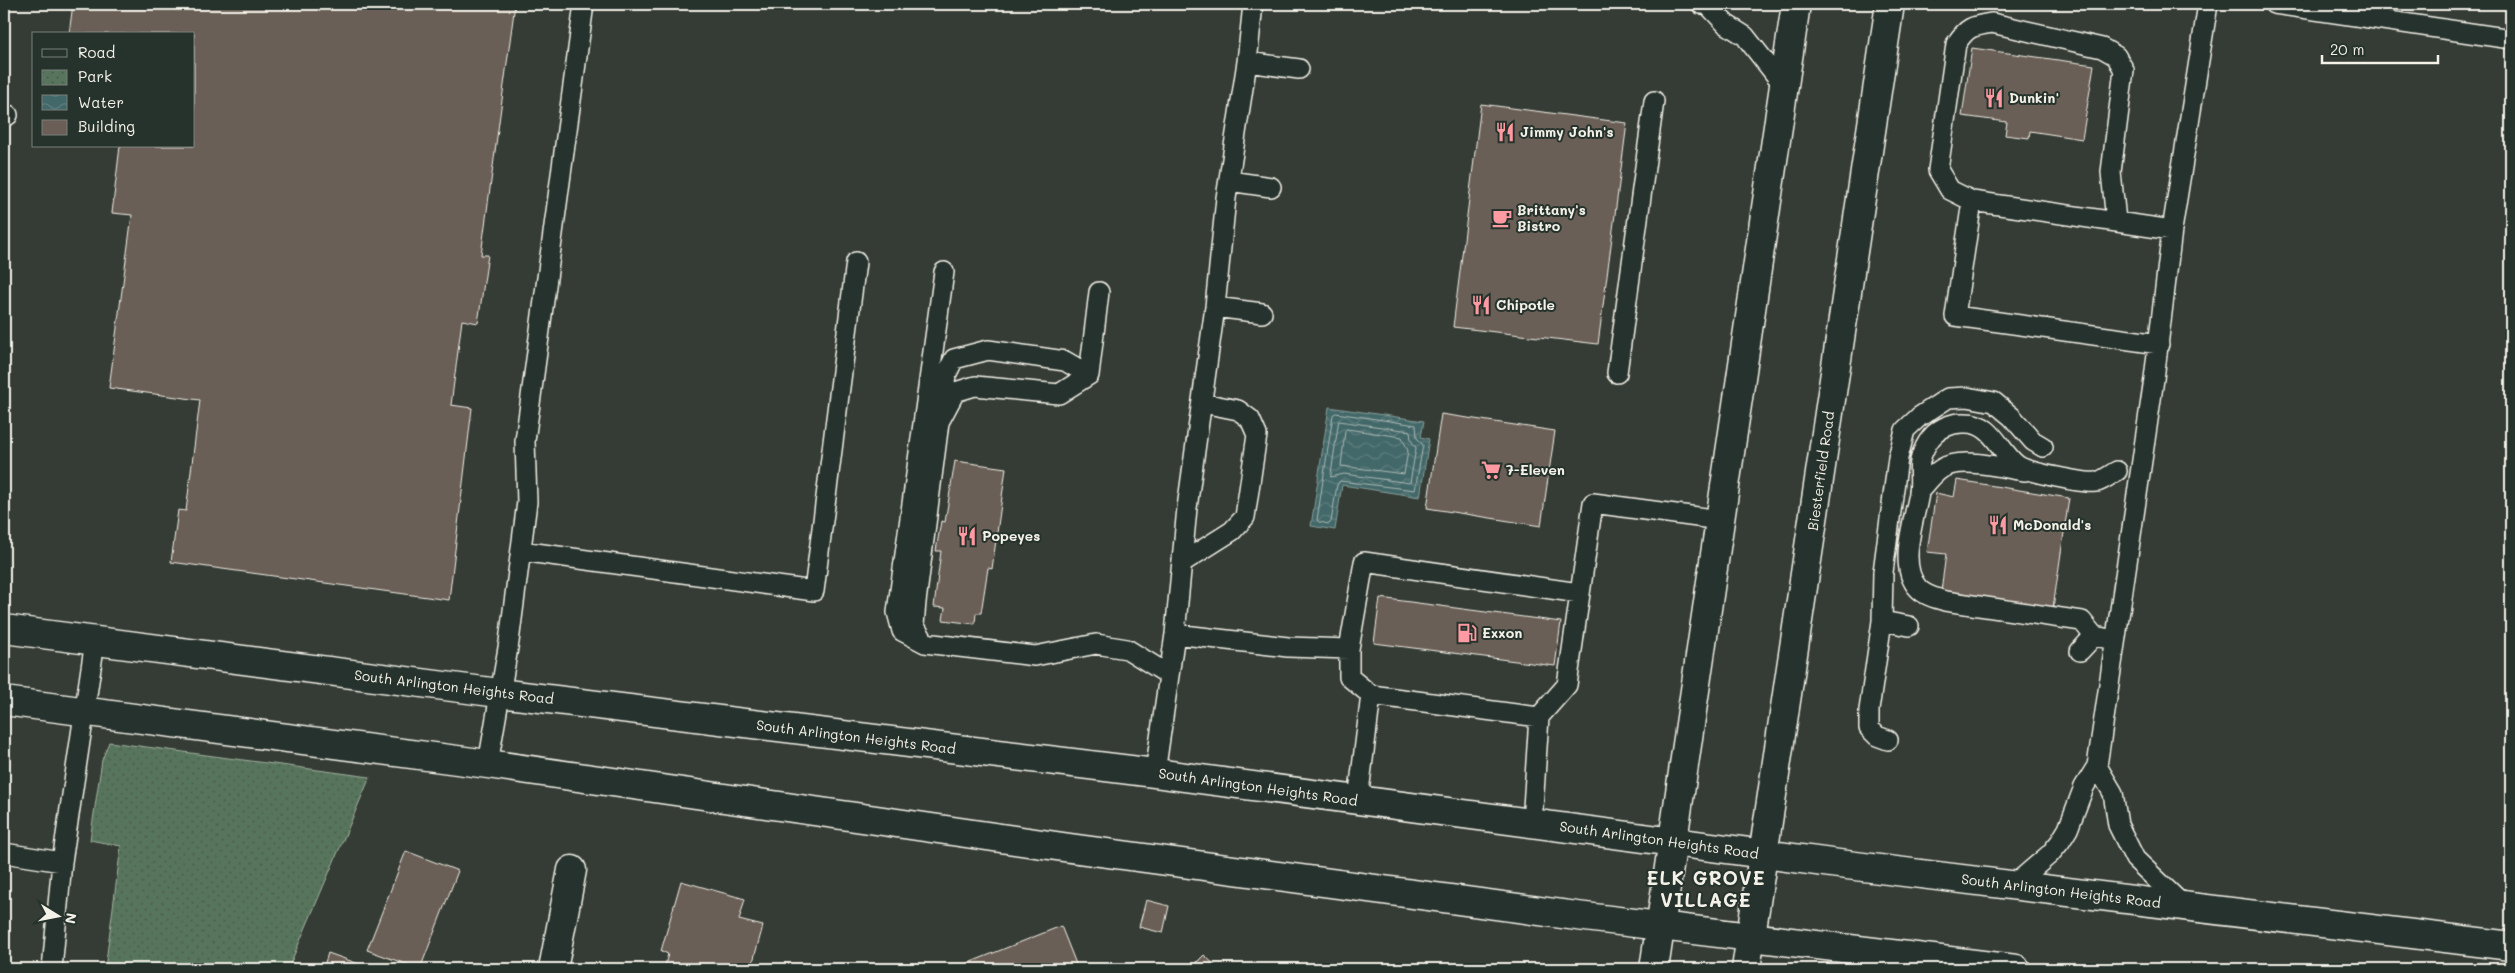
<svg xmlns="http://www.w3.org/2000/svg" width="2515" height="973" font-family="Mali,sans-serif">
  <style>
    .park { fill: url(#park-dots); stroke: #a6b3a2 }
    .water { fill: url(#water-waves); stroke: #8a9f9c }
    .lines { fill: none; stroke-linecap: round; stroke-linejoin: round }
    .shore { stroke: #adbab5; stroke-width: 1 }
    .building { fill: #6a5e57; stroke: #f4f1e8 }
    .lane-casing { stroke: #f4f1e8; stroke-width: 22 }
    .street-casing { stroke: #f4f1e8; stroke-width: 31 }
    .secondary-casing { stroke: #f4f1e8; stroke-width: 31 }
    .lane { stroke: #26332d; stroke-width: 19 }
    .street { stroke: #26332d; stroke-width: 28 }
    .secondary { stroke: #26332d; stroke-width: 28 }
    .labels { text-anchor: middle; stroke-width: 4; stroke-linejoin: round; paint-order: stroke }
    .poi-label { font-size: 14px; font-weight: bold; fill: #f4f1e8; stroke: #26332d; text-anchor: start }
    .street-label { font-size: 14px; fill: #f4f1e8; stroke: #26332d }
    .district-label { font-size: 19px; font-weight: bold; letter-spacing: 1px; fill: #f4f1e8; stroke: #26332d }
  </style>
  <defs>
    <pattern id="park-dots" width="8" height="8" patternUnits="userSpaceOnUse" patternTransform="scale(1.25)"><rect width="8" height="8" fill="#57755c"/><path d="M2 2h.1M6 6h.1" fill="none" stroke="#4f5c50" stroke-width="1.8" stroke-linecap="round"/></pattern>
    <pattern id="water-waves" width="16" height="10" patternUnits="userSpaceOnUse" patternTransform="scale(1.25)"><rect width="16" height="10" fill="#436869"/><path d="M0 5q4-4 8 0t8 0" fill="none" stroke="#5f7e7e"/></pattern>
  </defs>
  <rect width="100%" height="100%" fill="#343c35"/>
  <filter id="ink" filterUnits="userSpaceOnUse"><feTurbulence type="fractalNoise" baseFrequency=".02" numOctaves="2"/><feDisplacementMap in="SourceGraphic" scale="10" xChannelSelector="R" yChannelSelector="G"/><feConvolveMatrix kernelMatrix="1 2 1 2 8 2 1 2 1" color-interpolation-filters="sRGB"/></filter>
  <g filter="url(#ink)">
    <path class="park" d="M109 742 370 777 288 969H105L121 846 90 840 102 760Z"/>
    <path class="water" d="M1329 407 1424 421 1421 437 1429 439 1420 497 1342 485 1335 530 1311 526Z"/>
    <g class="lines">
      <path class="shore" d="M1336 413 1416 425 1417 438 1423 445 1415 490 1340 481 1337 485 1331 522 1329 524 1319 522 1317 520 1333 415Z
        M1339 421 1410 431 1411 440 1416 448 1410 483 1344 474 1331 477Z
        M1347 429 1402 437 1408 451 1404 474 1341 466 1345 431Z"/>
    </g>
    <path class="building" d="M73 4H515L481 255H488L478 323 462 320 451 405 472 408 449 600 171 562 178 510 186 511 200 400 109 388 132 215 112 213 120 146H194V34H69Z
      M1972 48 2094 65 2082 139 2030 131 2029 138 2005 135 2007 122 1962 116Z
      M1481 104 1627 123 1598 344 1453 327Z
      M1441 414 1555 431 1541 526 1427 508Z
      M955 461 1006 468 992 569 988 568 981 613H976L975 624 943 620 945 608 934 607 941 551H936L941 521 945 522Z
      M1957 480 2069 498 2053 608 1941 591 1946 554 1927 552 1936 493 1954 497Z
      M1380 598 1561 622 1555 666 1374 643Z
      M406 851 458 871 420 969 367 950Z
      M681 881 745 899 739 920 763 926 751 969H664L668 954 661 951Z
      M1146 900 1169 906 1163 933 1139 927Z
      M1061 926 1078 969H962L961 966Z
      M328 953 373 969H323Z
      M1204 955 1219 969H1190Z"/>
    <g class="lines">
      <defs>
        <path id="lane" d="M1701 4H1707L1726 24 1745 36 1785 87
          M2274 4 2511 39
          M1247 62 1299 69
          M4 114 8 115
          M1229 181 1271 187
          M1972 201 1950 190 1938 170 1956 44C1967 27 1972 26 1992 23L2102 48 2116 56 2124 70 2111 172 2116 221
          M944 272 897 612 902 631 925 643 1035 656 1096 644 1127 649 1169 675
          M1215 307 1262 313
          M2159 344 1955 316 1972 201 2172 230
          M1617 373 1654 101
          M1089 375 1099 292
          M941 409 946 375 954 359 988 350 1065 361 1089 375
          M1919 491C1926 484 1933 474 1941 469 1961 456 2003 468 2025 471
          M521 551 814 591 856 262
          M1183 562 1232 531 1245 517 1257 435 1250 419 1238 410 1203 403
          M1882 621 1909 626
          M1175 634 1288 647 1349 649
          M2094 636 2082 621 1945 601C1936 598 1925 596 1918 588 1897 565 1915 519 1919 493 1922 471 1914 465 1928 442 1936 429 1951 422 1966 423 1993 423 1999 451 2017 465 2026 472 2086 484 2097 482 2104 480 2111 474 2117 471
          M925 643 914 625 916 602 939 422 955 392 975 386 1059 394 1089 375
          M2080 651 2094 636 2105 638
          M1539 717 1371 695 1349 677V649L1364 562 1579 593
          M1888 740 1877 736 1869 728V710L1882 621 1883 572 1898 458 1905 430 1919 417 1948 398 1967 397 1994 402 2012 417 2033 441 2043 447
          M488 764 509 642 527 502 525 441 584 4
          M2097 766 2113 793 2118 825 2135 859 2184 906
          M1155 773 1175 634 1187 508 1215 307 1226 198 1247 62 1253 4
          M1358 800 1371 695
          M1532 823 1539 717 1567 685 1593 503 1720 520
          M4 853 62 862
          M2014 885 2050 854 2060 842 2068 829 2084 787 2097 766 2154 379 2172 230 2208 4
          M52 969 62 862 95 641"/>
        <path id="street" d="M553 969 572 870"/>
        <path id="secondary" d="M4 629 499 693 1155 773 1839 864 2511 946
          M4 701 488 764 1070 848 1577 916 2016 969
          M1654 969 1796 4
          M1746 969 1890 4"/>
      </defs>
      <use href="#lane" class="lane-casing"/>
      <use href="#street" class="street-casing"/>
      <use href="#secondary" class="secondary-casing"/>
      <use href="#lane" class="lane"/>
      <use href="#street" class="street"/>
      <use href="#secondary" class="secondary"/>
    </g>
  </g>
  <defs>
    <symbol id="restaurant-bare" viewBox="-9 -9 18 18"><path d="M-5-6h1v4h1v-4h1v4h1v-4h1v5L-1.5 .5V6h-2V.5L-5-1ZM5-6V6H3V1.5H1.5Q1.5-4 5-6Z" fill="#ff9aa2" stroke="#26332d" stroke-width="2.5" paint-order="stroke"/></symbol>
    <symbol id="cafe-bare" viewBox="-9 -9 18 18"><path d="M-5.5-4.5H6V0H3Q3 3.5 0 3.5H-2.5Q-5.5 3.5-5.5 0ZM3-3.2v2h1.7v-2ZM-6 4.5H4V6H-6Z" fill="#ff9aa2" stroke="#26332d" stroke-width="2.5" paint-order="stroke"/></symbol>
    <symbol id="supermarket-bare" viewBox="-9 -9 18 18"><path d="M-6-5.5h2.5l.6 2H6L4.5 2H-2.5L-4.4-4H-6ZM-1.5 3.2a1.3 1.3 0 1 0 .1 0ZM3 3.2a1.3 1.3 0 1 0 .1 0Z" fill="#ff9aa2" stroke="#26332d" stroke-width="2.5" paint-order="stroke"/></symbol>
    <symbol id="fuel-bare" viewBox="-9 -9 18 18"><path d="M-5.5-6h7V0h2V4h1.3V-2.5L3-4.5l.8-.8L6-3V5H2.5V1h-1V6h-7ZM-4.2-4.7v3.2H.2V-4.7Z" fill="#ff9aa2" stroke="#26332d" stroke-width="2.5" paint-order="stroke"/></symbol>
  </defs>
  <g fill-rule="evenodd">
    <use href="#restaurant-bare" x="1980" y="84" width="28" height="28"/>
    <use href="#restaurant-bare" x="1491" y="118" width="28" height="28"/>
    <use href="#cafe-bare" x="1488" y="204" width="28" height="28"/>
    <use href="#restaurant-bare" x="1467" y="291" width="28" height="28"/>
    <use href="#supermarket-bare" x="1477" y="456" width="28" height="28"/>
    <use href="#restaurant-bare" x="1984" y="511" width="28" height="28"/>
    <use href="#restaurant-bare" x="953" y="522" width="28" height="28"/>
    <use href="#fuel-bare" x="1453" y="619" width="28" height="28"/>
  </g>
  <g class="labels">
    <g class="poi-label">
      <text x="2009" y="103">Dunkin'</text>
      <text x="1520" y="137">Jimmy John's</text>
      <text x="1517" y="215">Brittany's<tspan x="1517" dy="16">Bistro</tspan></text>
      <text x="1496" y="310">Chipotle</text>
      <text x="1506" y="475">7-Eleven</text>
      <text x="2013" y="530">McDonald's</text>
      <text x="982" y="541">Popeyes</text>
      <text x="1482" y="638">Exxon</text>
    </g>
    <g class="street-label">
      <text transform="translate(1821 471) rotate(-82)" y="5">Biesterfield Road</text>
      <text transform="translate(454 687) rotate(7)" y="5">South Arlington Heights Road</text>
      <text transform="translate(856 737) rotate(7)" y="5">South Arlington Heights Road</text>
      <text transform="translate(1258 787) rotate(8)" y="5">South Arlington Heights Road</text>
      <text transform="translate(1659 840) rotate(8)" y="5">South Arlington Heights Road</text>
      <text transform="translate(2061 891) rotate(7)" y="5">South Arlington Heights Road</text>
    </g>
    <g class="district-label">
      <text x="1706" y="885">ELK GROVE<tspan x="1706" dy="22">VILLAGE</tspan></text>
    </g>
  </g>
  <rect width="2515" height="973" fill="none" stroke="#26332d" stroke-width="20"/>
  <rect x="10" y="10" width="2495" height="953" fill="none" stroke="#f4f1e8" stroke-width="2" filter="url(#ink)"/>
  <rect x="32" y="32" width="162" height="115" fill="#26332d" stroke="#787f78"/>
  <rect x="42" y="49" width="25" height="8" fill="#26332d" stroke="#787f78"/>
  <text x="78" y="58" font-size="15" fill="#f4f1e8">Road</text>
  <rect x="42" y="70" width="25" height="15" fill="url(#park-dots)" stroke="#787f78"/>
  <text x="78" y="82" font-size="15" fill="#f4f1e8">Park</text>
  <rect x="42" y="95" width="25" height="15" fill="url(#water-waves)" stroke="#787f78"/>
  <text x="78" y="108" font-size="15" fill="#f4f1e8">Water</text>
  <rect x="42" y="120" width="25" height="15" fill="#6a5e57" stroke="#787f78"/>
  <text x="78" y="132" font-size="15" fill="#f4f1e8">Building</text>
  <g transform="translate(58 916) rotate(100)" stroke="#26332d" stroke-width="4" paint-order="stroke">
  <path d="M0-4L9 19L0 12L-9 19Z" fill="#f4f1e8"/>
  <text y="-8" font-size="14" font-weight="bold" text-anchor="middle" fill="#f4f1e8">N</text>
  </g>
  <path d="M2322 55v8h116v-8" fill="none" stroke="#f4f1e8" stroke-width="2.5"/>
  <text x="2330" y="55" font-size="15" fill="#f4f1e8" stroke="#26332d" stroke-width="4" paint-order="stroke">20 m</text>
</svg>
